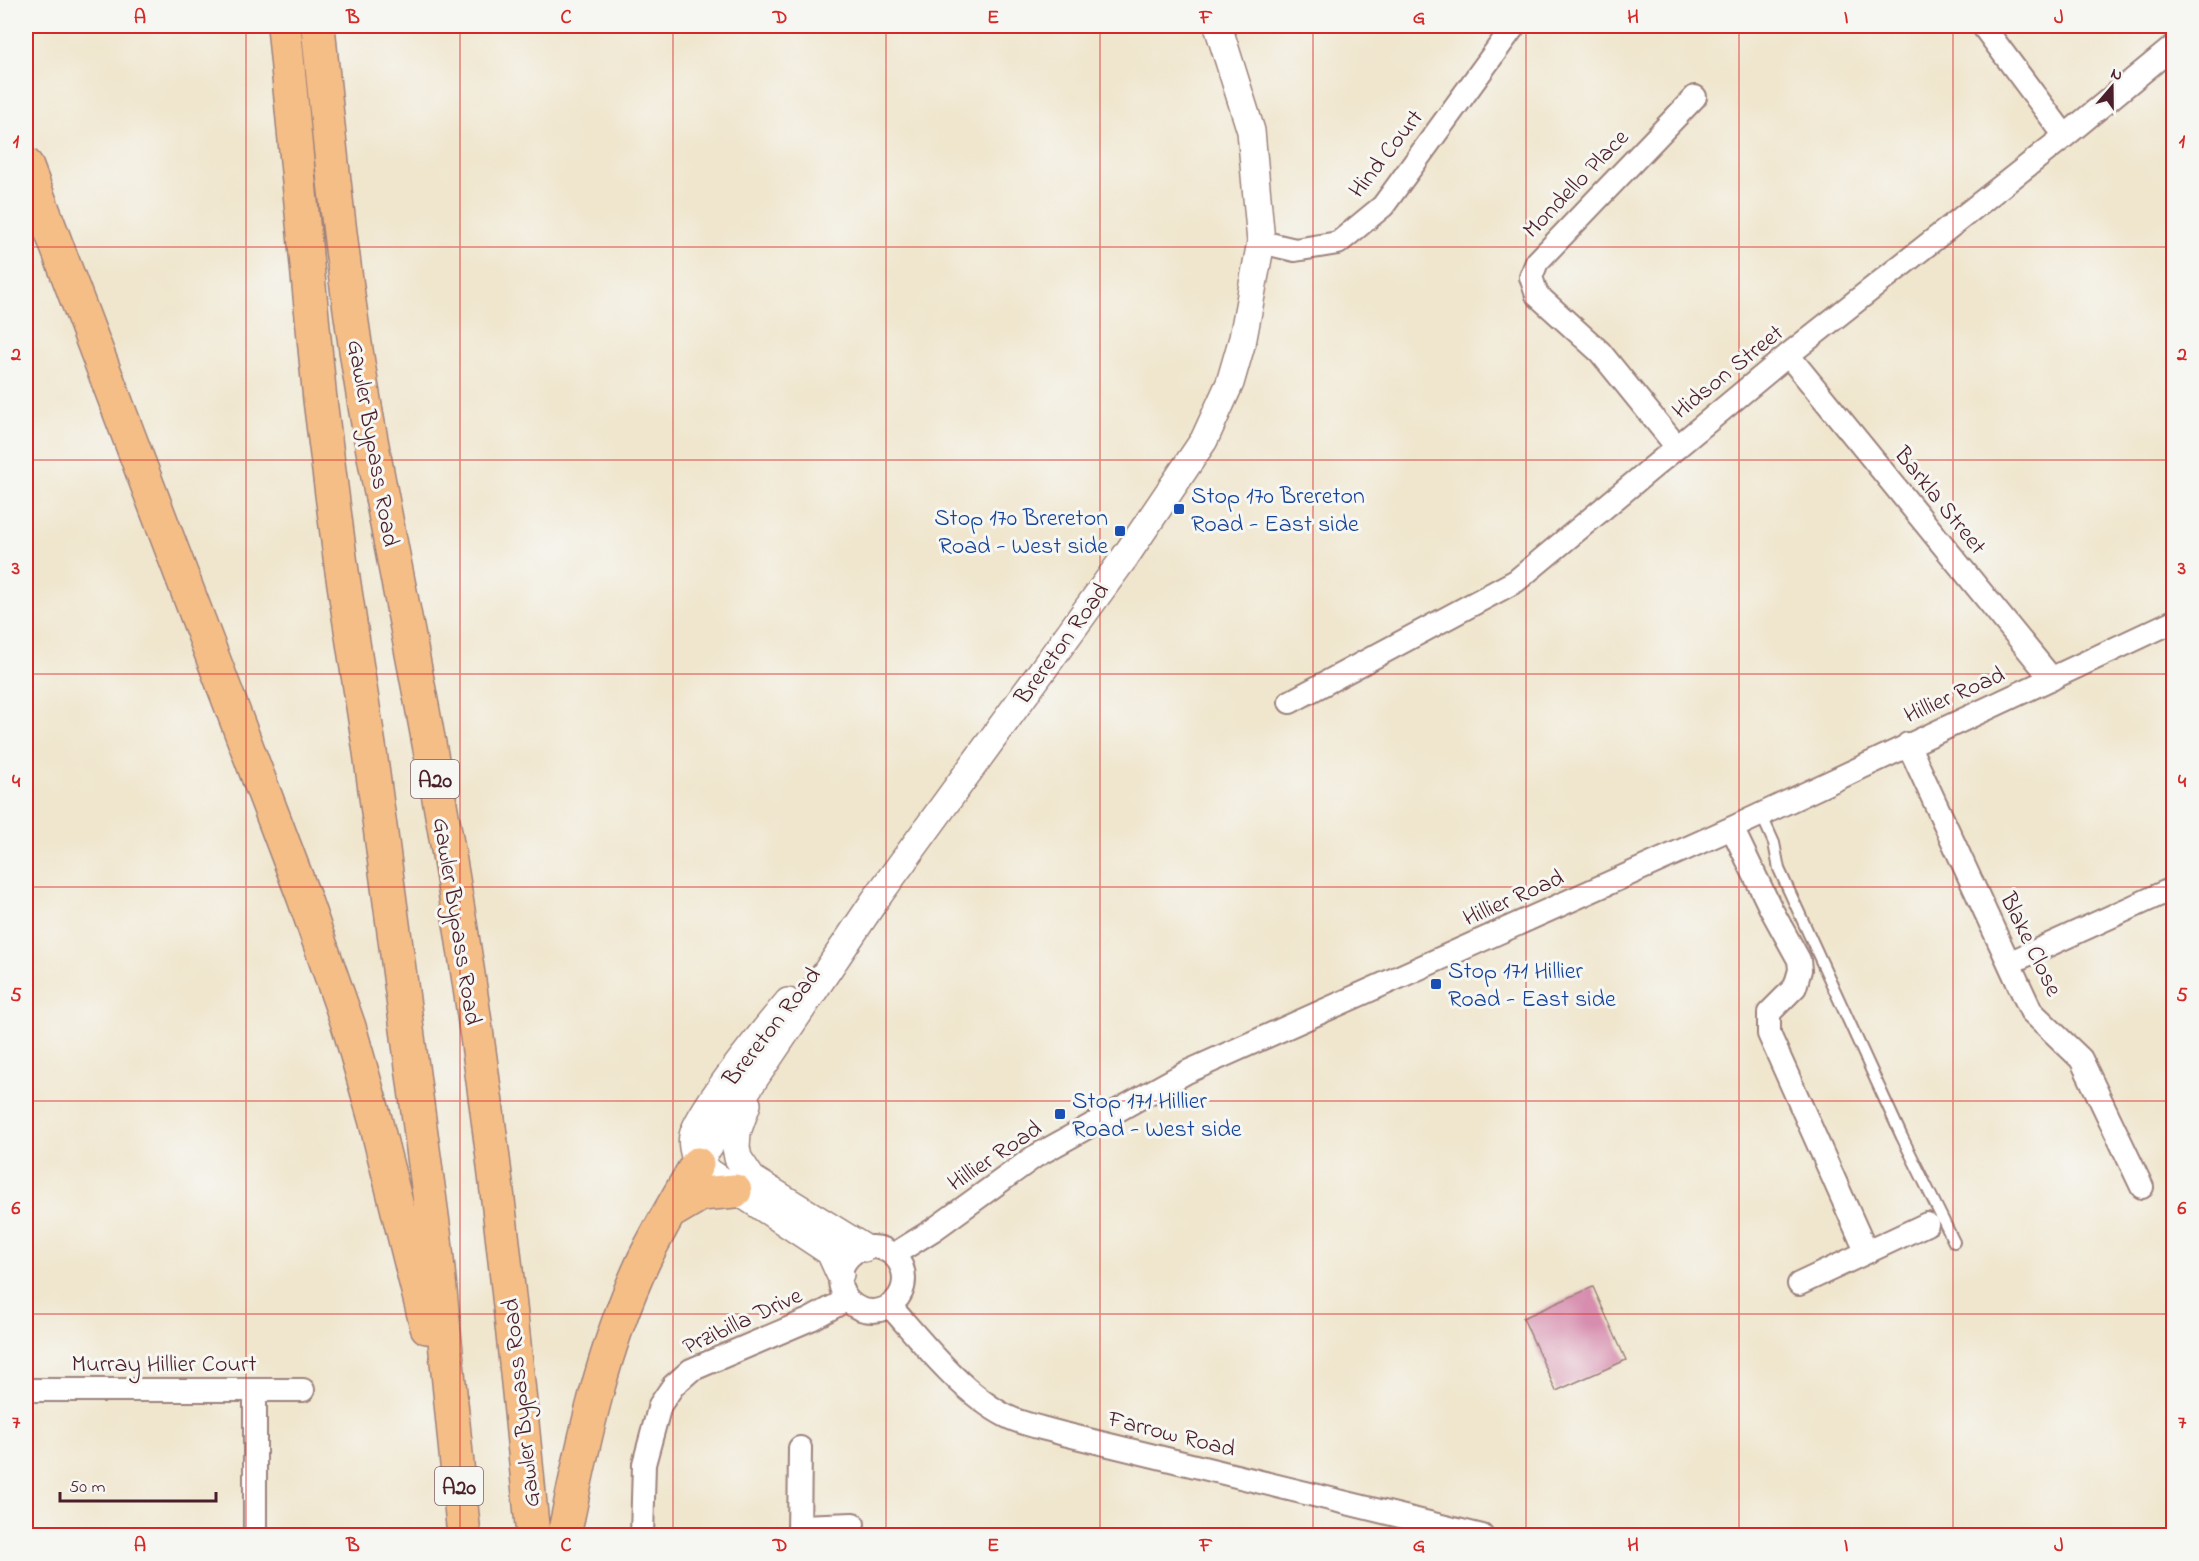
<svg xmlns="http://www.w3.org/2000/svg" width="2199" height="1561" font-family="'Indie Flower',sans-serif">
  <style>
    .building { fill: #d78dae }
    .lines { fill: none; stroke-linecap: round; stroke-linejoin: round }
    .service-casing { stroke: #9d827c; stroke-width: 14 }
    .minor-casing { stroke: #9d827c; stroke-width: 26 }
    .tertiary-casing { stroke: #9d827c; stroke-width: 30 }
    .motorway-casing { stroke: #9d827c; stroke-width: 36 }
    .service { stroke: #fff; stroke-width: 10 }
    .minor { stroke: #fff; stroke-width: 22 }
    .tertiary { stroke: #fff; stroke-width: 27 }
    .motorway { stroke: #f6be87; stroke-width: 33 }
    .grid { fill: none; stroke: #d62828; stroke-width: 1.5; stroke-opacity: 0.55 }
    .transit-dot { fill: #1a4fb4; stroke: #f6f6f2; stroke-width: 2 }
    .labels { text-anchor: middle; stroke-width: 6; stroke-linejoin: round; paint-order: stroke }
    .shield { fill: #f6f6f2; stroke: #7e6067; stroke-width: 1.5 }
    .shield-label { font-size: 22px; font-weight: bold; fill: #4a1f2b }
    .street-label { font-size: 24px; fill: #4a1f2b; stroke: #f6f6f2 }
    .transit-label { font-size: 24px; fill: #164399; stroke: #f6f6f2; text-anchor: start }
    .neatline { fill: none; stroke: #d62828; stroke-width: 2 }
    .grid-label { font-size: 20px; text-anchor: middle; font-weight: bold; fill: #d62828 }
  </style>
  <rect width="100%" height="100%" fill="#f6f6f2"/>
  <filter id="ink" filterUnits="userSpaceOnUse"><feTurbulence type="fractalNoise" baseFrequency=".0167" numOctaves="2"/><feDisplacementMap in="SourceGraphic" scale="12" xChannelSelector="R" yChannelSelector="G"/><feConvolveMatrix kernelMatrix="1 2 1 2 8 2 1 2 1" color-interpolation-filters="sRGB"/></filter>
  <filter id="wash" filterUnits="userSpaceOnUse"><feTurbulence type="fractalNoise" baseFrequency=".008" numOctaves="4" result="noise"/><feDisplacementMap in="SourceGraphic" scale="24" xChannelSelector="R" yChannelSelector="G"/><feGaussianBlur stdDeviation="1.35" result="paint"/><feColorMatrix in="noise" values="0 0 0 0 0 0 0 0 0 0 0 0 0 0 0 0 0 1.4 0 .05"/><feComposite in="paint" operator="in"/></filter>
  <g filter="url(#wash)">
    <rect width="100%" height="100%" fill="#f0e6ce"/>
    <g id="blocks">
      <path class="building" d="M1593 1287 1626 1360 1556 1391 1523 1318Z"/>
    </g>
  </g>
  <g filter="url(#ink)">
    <use href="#blocks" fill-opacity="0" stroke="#9d827c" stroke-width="1.5"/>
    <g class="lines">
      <defs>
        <path id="service" d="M1761 814 1774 843 1779 869 1902 1137 1954 1242"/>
        <path id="minor" d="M1983 26 2065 136
          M1261 242 1295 250 1338 243 1383 206 1514 26
          M1788 355 2052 679
          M1677 447 1600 352 1537 295 1531 277 1537 262 1695 97
          M1290 702 1516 581 1788 355 2065 136 2174 46
          M1908 744 2031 1011 2081 1059 2142 1187
          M1732 828 1771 909 1799 960 1800 970 1795 987 1769 1013V1034L1866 1251
          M2009 963 2174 888
          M840 1279a32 32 0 1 1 64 0a32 32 0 1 1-64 0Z
          M893 1255 933 1230 1034 1157 1187 1072 1732 828 2174 621
          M1799 1284 1927 1224
          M890 1306C923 1343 962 1393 1006 1416 1023 1425 1045 1428 1064 1434L1482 1536
          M26 1390H303
          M255 1390V1536
          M799 1526 853 1524
          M642 1536 644 1464 660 1405 673 1386 691 1370 811 1319 846 1300
          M799 1536 800 1448"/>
        <path id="tertiary" d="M788 1002C768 1026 698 1110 693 1136 691 1145 695 1155 697 1164L830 1252 840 1274
          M747 1104 737 1132 736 1147 738 1158 752 1179 864 1248
          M697 1164 875 900 1125 557 1204 440 1230 383 1243 338 1261 242 1251 131 1218 26"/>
        <path id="motorway" d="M284 26 320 400 341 565 370 752 435 1239 464 1536
          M318 26C331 160 345 295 369 429 398 587 432 745 457 904 491 1113 513 1324 533 1536
          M26 165 304 898 349 1027 375 1119 427 1327
          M669 1213 701 1194 735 1191
          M564 1536C583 1442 603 1347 644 1260 660 1227 679 1196 697 1164"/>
      </defs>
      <use href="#service" class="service-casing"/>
      <use href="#minor" class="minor-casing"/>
      <use href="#tertiary" class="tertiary-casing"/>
      <use href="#motorway" class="motorway-casing"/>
      <use href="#service" class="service"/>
      <use href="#minor" class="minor"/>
      <use href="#tertiary" class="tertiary"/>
      <use href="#motorway" class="motorway"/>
    </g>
  </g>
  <path class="grid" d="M246 26V1536M460 26V1536M673 26V1536M886 26V1536M1100 26V1536M1313 26V1536M1526 26V1536M1739 26V1536M1953 26V1536M26 247H2174M26 460H2174M26 674H2174M26 887H2174M26 1101H2174M26 1314H2174"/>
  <g class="transit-dot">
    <rect x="1173" y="503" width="12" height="12" rx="3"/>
    <rect x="1114" y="525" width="12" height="12" rx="3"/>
    <rect x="1430" y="978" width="12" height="12" rx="3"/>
    <rect x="1054" y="1108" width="12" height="12" rx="3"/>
  </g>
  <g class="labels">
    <g class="shield">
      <rect x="411" y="760" width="48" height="38" rx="4.5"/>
      <rect x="435" y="1467" width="48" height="38" rx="4.5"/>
    </g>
    <g class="shield-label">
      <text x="435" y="787">A20</text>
      <text x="459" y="1494">A20</text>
    </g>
    <g class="street-label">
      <text transform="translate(1385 153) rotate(-52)" y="8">Hind Court</text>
      <text transform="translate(1575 183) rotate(-46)" y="8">Mondello Place</text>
      <text transform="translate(1727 371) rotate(-39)" y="8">Hidson Street</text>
      <text transform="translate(374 443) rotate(80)" y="8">Gawler Bypass Road</text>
      <text transform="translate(1941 500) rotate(51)" y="8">Barkla Street</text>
      <text transform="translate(1061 643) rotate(-54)" y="8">Brereton Road</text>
      <text transform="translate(1954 694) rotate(-24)" y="8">Hillier Road</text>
      <text transform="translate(1513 897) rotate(-24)" y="8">Hillier Road</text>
      <text transform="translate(458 921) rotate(81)" y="8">Gawler Bypass Road</text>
      <text transform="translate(2032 944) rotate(64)" y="8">Blake Close</text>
      <text transform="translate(771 1026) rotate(-52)" y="8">Brereton Road</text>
      <text transform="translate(994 1155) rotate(-34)" y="8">Hillier Road</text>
      <text transform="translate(742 1320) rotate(-25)" y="8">Przibilla Drive</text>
      <text x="164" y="1371">Murray Hillier Court</text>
      <text transform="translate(520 1403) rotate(-96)" y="8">Gawler Bypass Road</text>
      <text transform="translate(1172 1433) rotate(14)" y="8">Farrow Road</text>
    </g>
    <g class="transit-label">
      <text x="1191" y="503">Stop 170 Brereton<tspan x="1191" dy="28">Road - East side</tspan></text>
      <text x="1108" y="525" text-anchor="end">Stop 170 Brereton<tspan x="1108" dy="28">Road - West side</tspan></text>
      <text x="1448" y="978">Stop 171 Hillier<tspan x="1448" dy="28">Road - East side</tspan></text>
      <text x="1072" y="1108">Stop 171 Hillier<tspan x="1072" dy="28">Road - West side</tspan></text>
    </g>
  </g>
  <rect width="2199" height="1561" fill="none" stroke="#f6f6f2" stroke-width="66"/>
  <g transform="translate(2112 87) rotate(20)" stroke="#f6f6f2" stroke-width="4.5" paint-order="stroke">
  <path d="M0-4.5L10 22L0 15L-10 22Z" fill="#4a1f2b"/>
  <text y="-9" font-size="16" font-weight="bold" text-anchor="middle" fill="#4a1f2b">N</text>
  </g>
  <path d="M60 1492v9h156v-9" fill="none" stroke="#4a1f2b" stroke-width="3"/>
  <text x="69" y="1492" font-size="18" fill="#4a1f2b" stroke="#f6f6f2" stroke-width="4.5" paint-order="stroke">50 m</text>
  <rect x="33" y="33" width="2133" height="1495" class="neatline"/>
  <g class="grid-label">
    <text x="140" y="23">A</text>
    <text x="353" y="23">B</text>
    <text x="566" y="23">C</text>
    <text x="780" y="23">D</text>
    <text x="993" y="23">E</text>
    <text x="1206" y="23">F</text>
    <text x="1419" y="23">G</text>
    <text x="1633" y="23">H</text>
    <text x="1846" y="23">I</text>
    <text x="2059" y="23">J</text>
    <text x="16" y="147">1</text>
    <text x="2182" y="147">1</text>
    <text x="16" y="360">2</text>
    <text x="2182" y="360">2</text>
    <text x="16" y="574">3</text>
    <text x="2182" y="574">3</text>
    <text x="16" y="787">4</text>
    <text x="2182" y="787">4</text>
    <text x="16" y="1001">5</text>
    <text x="2182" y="1001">5</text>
    <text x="16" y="1214">6</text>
    <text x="2182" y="1214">6</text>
    <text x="16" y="1428">7</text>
    <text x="2182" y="1428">7</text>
    <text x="140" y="1551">A</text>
    <text x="353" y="1551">B</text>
    <text x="566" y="1551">C</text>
    <text x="780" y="1551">D</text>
    <text x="993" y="1551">E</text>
    <text x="1206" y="1551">F</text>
    <text x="1419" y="1551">G</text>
    <text x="1633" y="1551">H</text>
    <text x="1846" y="1551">I</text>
    <text x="2059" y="1551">J</text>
  </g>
</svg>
